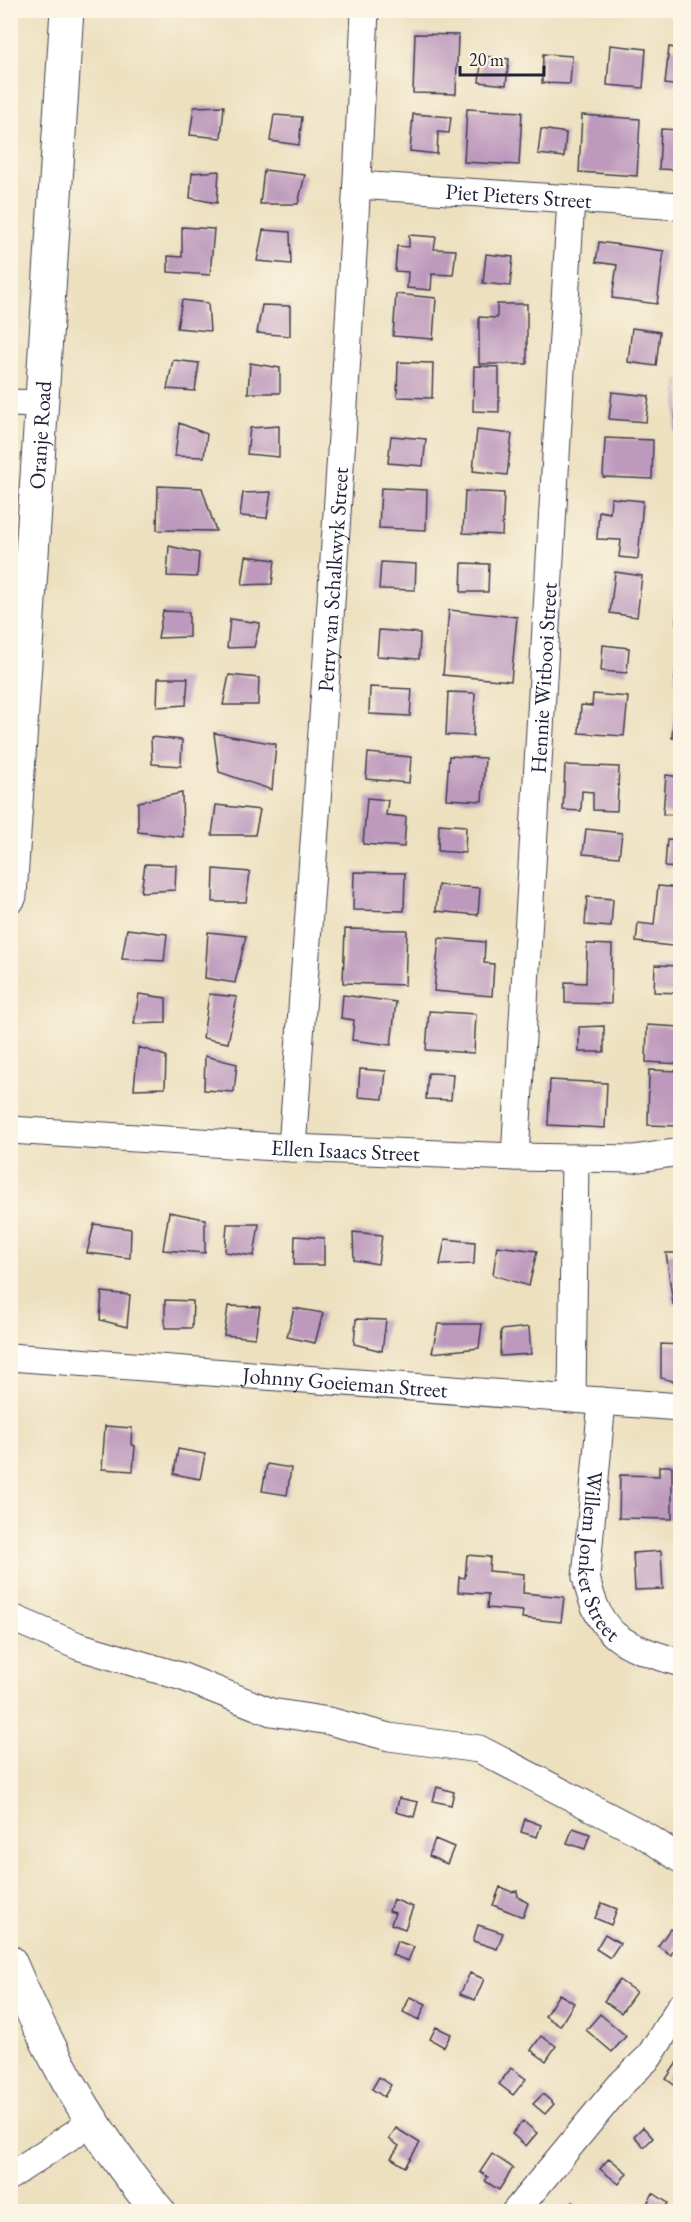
<svg xmlns="http://www.w3.org/2000/svg" width="691" height="2222" font-family="'EB Garamond',serif">
  <style>
    .building { fill: #bd9abd }
    .lines { fill: none; stroke-linecap: round; stroke-linejoin: round }
    .minor-casing { stroke: #403e4f; stroke-width: 29 }
    .tertiary-casing { stroke: #403e4f; stroke-width: 35 }
    .minor { stroke: #fff; stroke-width: 27 }
    .tertiary { stroke: #fff; stroke-width: 33 }
    .labels { text-anchor: middle; stroke-width: 6; stroke-linejoin: round; paint-order: stroke }
    .street-label { font-size: 22px; fill: #22223b; stroke: #fcf5e5 }
  </style>
  <rect width="100%" height="100%" fill="#fcf5e5"/>
  <filter id="ink" filterUnits="userSpaceOnUse"><feTurbulence type="fractalNoise" baseFrequency=".0167" numOctaves="2"/><feDisplacementMap in="SourceGraphic" scale="12" xChannelSelector="R" yChannelSelector="G"/><feConvolveMatrix kernelMatrix="1 2 1 2 8 2 1 2 1" color-interpolation-filters="sRGB"/></filter>
  <filter id="wash" filterUnits="userSpaceOnUse"><feTurbulence type="fractalNoise" baseFrequency=".008" numOctaves="4" result="noise"/><feDisplacementMap in="SourceGraphic" scale="24" xChannelSelector="R" yChannelSelector="G"/><feGaussianBlur stdDeviation="1.35" result="paint"/><feColorMatrix in="noise" values="0 0 0 0 0 0 0 0 0 0 0 0 0 0 0 0 0 1.4 0 .05"/><feComposite in="paint" operator="in"/></filter>
  <g filter="url(#wash)">
    <rect width="100%" height="100%" fill="#ece0bf"/>
    <g id="blocks">
      <path class="building" d="M415 34 458 35 456 94 413 93Z
        M610 45 646 49 643 88 607 85Z
        M669 47 680 49V86L665 84Z
        M543 54 572 56 570 84 542 83Z
        M482 56 509 59 506 85 479 82Z
        M224 106 221 138 190 135 194 107Z
        M467 109 522 112 519 165 464 162Z
        M413 114 451 117 449 133 438 132 437 154 410 151Z
        M274 115 302 117 299 145 270 141Z
        M582 115 640 119 637 176 579 172Z
        M541 129 566 133 564 157 538 154Z
        M661 129 680 130V170L659 169Z
        M264 170 305 175 298 204H260Z
        M219 171 217 203 190 198 192 173Z
        M182 227 214 229 210 275 168 272V256L182 257Z
        M263 230 290 232 291 264 257 261Z
        M409 235 436 237 434 249 456 250 453 275 432 274 431 290 407 288 408 272 395 271 397 246 409 247Z
        M599 242 664 251 657 304 612 298 617 265 596 262Z
        M486 254 513 257 510 286 483 283Z
        M396 294 436 298 433 339 393 336Z
        M182 300 208 303 210 331 177 328Z
        M497 304H527V364H479V317L497 318Z
        M262 305 290 306V336L257 333Z
        M632 328 660 332 656 366 628 362Z
        M173 360 199 363 195 391 167 389Z
        M398 362 433 363 432 398 397 397Z
        M250 363 280 368V393H248Z
        M474 366 499 367V412L473 411Z
        M678 379 680 380V435L675 434Z
        M612 392 649 396 646 422 609 419Z
        M179 423 207 434 204 457 175 456Z
        M279 426V457L247 454 250 428Z
        M477 430 512 434 507 475 473 471Z
        M391 436 426 439 423 466 388 463Z
        M605 438 653 440 652 479 603 477Z
        M158 486 202 488 216 531 157 530Z
        M381 488 427 490 426 530 379 528Z
        M465 491 504 493 502 535 463 533Z
        M271 492 267 518 240 516 243 493Z
        M611 498 643 501 638 559 619 557 621 540 597 539 599 511 610 513Z
        M169 546 199 553 197 577 167 576Z
        M246 556 275 560 272 584 242 585Z
        M381 562 416 564 415 590 379 589Z
        M462 563 489 564 488 592H461Z
        M615 572 642 576 637 617 610 613Z
        M679 577H680V625L676 624Z
        M449 610 517 617 511 681 443 675Z
        M163 611 189 612V637L158 638Z
        M230 619 260 623 254 647 227 648Z
        M379 630 420 633 419 659 377 656Z
        M603 645 629 648 627 673 601 671Z
        M677 653H680V680H675Z
        M229 675 259 678 258 705H223Z
        M158 678H188L186 705 157 707Z
        M370 687 412 689 410 716 369 714Z
        M448 692 475 693 473 736 446 735Z
        M593 694 628 697 624 736 579 733 581 705 592 706Z
        M674 712 680 713V739L672 738Z
        M214 733 276 744 272 790 219 772Z
        M151 737 182 740 181 766 152 764Z
        M368 753 411 757 409 783 366 779Z
        M449 756 485 758 482 801 446 799Z
        M565 765 619 767 617 811 593 810V792L582 791 581 811 563 810Z
        M666 775 680 777V816L663 814Z
        M182 793 183 837 138 832V802Z
        M367 798 388 800 386 815 406 817 404 847 363 844Z
        M216 805 260 810 255 835H212Z
        M439 824 466 826 465 853 438 851Z
        M586 829 622 833 619 857 583 854Z
        M667 839 680 840V868L665 867Z
        M145 864 176 865 175 890 141 892Z
        M214 869 250 872 246 902H213Z
        M354 872 405 873 404 911 353 910Z
        M438 885 480 888 478 915 436 911Z
        M658 886 680 888V947L636 942 638 923 654 925Z
        M587 897 613 899 611 927 585 925Z
        M127 929 167 934 164 961 122 959Z
        M345 929 407 930 405 985 343 983Z
        M208 932 246 936 235 983 205 978Z
        M439 938 485 942 484 963 494 964 492 996 434 991Z
        M587 944 612 945 611 1004 565 1003V982L586 983Z
        M655 965 680 966V993L654 992Z
        M139 994 166 998V1023L134 1024Z
        M209 994 237 997 228 1043 203 1038Z
        M343 995 396 1002 391 1045 352 1040 354 1020 341 1018Z
        M429 1011 476 1014 474 1053 426 1050Z
        M647 1025 680 1027V1064L646 1062Z
        M604 1026V1052H579V1027Z
        M138 1047 166 1056 165 1088 134 1089Z
        M205 1056 237 1064 234 1092 204 1090Z
        M360 1069 386 1071 383 1099 358 1097Z
        M649 1070 680 1071V1126L648 1125Z
        M428 1073 453 1074 451 1100 426 1099Z
        M550 1080 607 1083 605 1128 548 1125Z
        M169 1212 205 1219V1253L163 1250Z
        M94 1224 131 1229 130 1258 87 1253Z
        M227 1224H259L254 1256 225 1252Z
        M353 1232 382 1235 378 1264 354 1260Z
        M295 1236 324 1238V1265H294Z
        M445 1239 475 1242 474 1264 440 1265Z
        M497 1246 537 1251 529 1286 493 1275Z
        M666 1253H680V1305L673 1304Z
        M102 1292 130 1295 127 1327 100 1320Z
        M165 1300 193 1301 192 1328H165Z
        M228 1306 260 1307 255 1338 224 1335Z
        M294 1308 323 1313 315 1343 287 1337Z
        M356 1319 386 1320 382 1351 354 1344Z
        M438 1324H482L479 1348 432 1353Z
        M529 1327 531 1354 500 1356 501 1330Z
        M661 1344 680 1345V1383L661 1378Z
        M105 1426 132 1428 131 1444 135 1446 133 1471 102 1469Z
        M178 1449 205 1454 200 1479 174 1474Z
        M267 1464 291 1468 287 1495 262 1491Z
        M659 1466H672V1519L619 1518 620 1475 659 1476Z
        M661 1551 663 1589 635 1590 633 1553Z
        M467 1555 490 1557 489 1571 524 1574 523 1593 564 1597 561 1622 522 1618 523 1611 487 1608 488 1594 458 1592 459 1577 465 1578Z
        M437 1787 454 1792 451 1805 433 1801Z
        M399 1798 418 1802 414 1817 396 1812Z
        M525 1819 541 1825 537 1837 521 1832Z
        M573 1828 590 1834 585 1849 567 1843Z
        M435 1839 454 1847 447 1864 429 1856Z
        M500 1887 512 1892 517 1891 518 1897 528 1903 523 1917 493 1905Z
        M680 1889V1906L673 1901Z
        M393 1899 413 1907 405 1929 391 1924 395 1913 389 1911Z
        M602 1903 617 1909 611 1925 595 1918Z
        M478 1925 503 1933 497 1949 473 1941Z
        M670 1929 680 1936 671 1955 658 1946Z
        M605 1934 620 1943 610 1958 596 1949Z
        M397 1941 414 1947 408 1961 392 1955Z
        M470 1973 484 1979 475 2000 460 1994Z
        M619 1980 636 1992 621 2013 604 2001Z
        M559 1994 574 2003 560 2026 545 2016Z
        M410 1997 426 2004 419 2020 403 2012Z
        M600 2014 626 2036 612 2052 586 2030Z
        M436 2027 451 2034 444 2047 430 2039Z
        M541 2036 556 2046 546 2061 531 2050Z
        M680 2058V2089L666 2079Z
        M511 2068 526 2079 513 2095 499 2084Z
        M379 2077 391 2085 384 2097 372 2089Z
        M543 2094 554 2104 545 2114 533 2104Z
        M523 2121 537 2133 526 2146 512 2134Z
        M643 2127 653 2138 644 2147 634 2136Z
        M396 2128 420 2143 405 2167 391 2158 399 2146 389 2139Z
        M492 2154 513 2168 499 2190 485 2181 488 2177 480 2172Z
        M609 2158 627 2173 619 2184 600 2169Z
        M653 2193 668 2203 662 2212H642Z
        M573 2202 586 2212H566Z"/>
    </g>
  </g>
  <g filter="url(#ink)">
    <use href="#blocks" fill-opacity="0" stroke="#403e4f" stroke-width="1.5"/>
    <g class="lines">
      <defs>
        <g id="minor">
          <path id="s1" d="M357 185 680 206"/>
          <path d="M10 403 43 404"/>
          <path id="s2" d="M10 1130 292 1148 515 1157 633 1159 680 1152"/>
          <path id="s3" d="M292 1148C319 769 349 390 365 10"/>
          <path id="s4" d="M515 1157 571 199"/>
          <path id="s5" d="M10 1357 680 1407"/>
          <path d="M572 1398 575 1158"/>
          <path id="s6" d="M602 1401 586 1577C600 1640 624 1645 680 1663"/>
          <path d="M10 1617 78 1646 183 1677 271 1712 329 1721 389 1737 479 1749 646 1836 680 1859"/>
          <path d="M10 2176 92 2122"/>
          <path d="M515 2212 620 2085 649 2057 680 2007"/>
        </g>
        <g id="tertiary">
          <path id="s7" d="M10 896 67 10"/>
          <path d="M10 1962C48 2052 95 2137 159 2212"/>
        </g>
      </defs>
      <use href="#minor" class="minor-casing"/>
      <use href="#tertiary" class="tertiary-casing"/>
      <use href="#minor" class="minor"/>
      <use href="#tertiary" class="tertiary"/>
    </g>
  </g>
  <g class="labels">
    <g class="street-label">
      <text dy="8" stroke="none"><textPath href="#s1" startOffset="162">Piet Pieters Street</textPath></text>
      <text dy="8" stroke="none"><textPath href="#s7" startOffset="462">Oranje Road</textPath></text>
      <text dy="8" stroke="none"><textPath href="#s3" startOffset="570">Perry van Schalkwyk Street</textPath></text>
      <text dy="8" stroke="none"><textPath href="#s4" startOffset="480">Hennie Witbooi Street</textPath></text>
      <text dy="8" stroke="none"><textPath href="#s2" startOffset="336">Ellen Isaacs Street</textPath></text>
      <text dy="8" stroke="none"><textPath href="#s5" startOffset="336">Johnny Goeieman Street</textPath></text>
      <text dy="8" stroke="none"><textPath href="#s6" startOffset="158">Willem Jonker Street</textPath></text>
    </g>
  </g>
  <rect width="691" height="2222" fill="none" stroke="#fcf5e5" stroke-width="36"/>
  <path d="M460 66v9h84v-9" fill="none" stroke="#22223b" stroke-width="3"/>
  <text x="469" y="66" font-size="18" fill="#22223b" stroke="#fcf5e5" stroke-width="4.5" paint-order="stroke">20 m</text>
</svg>
